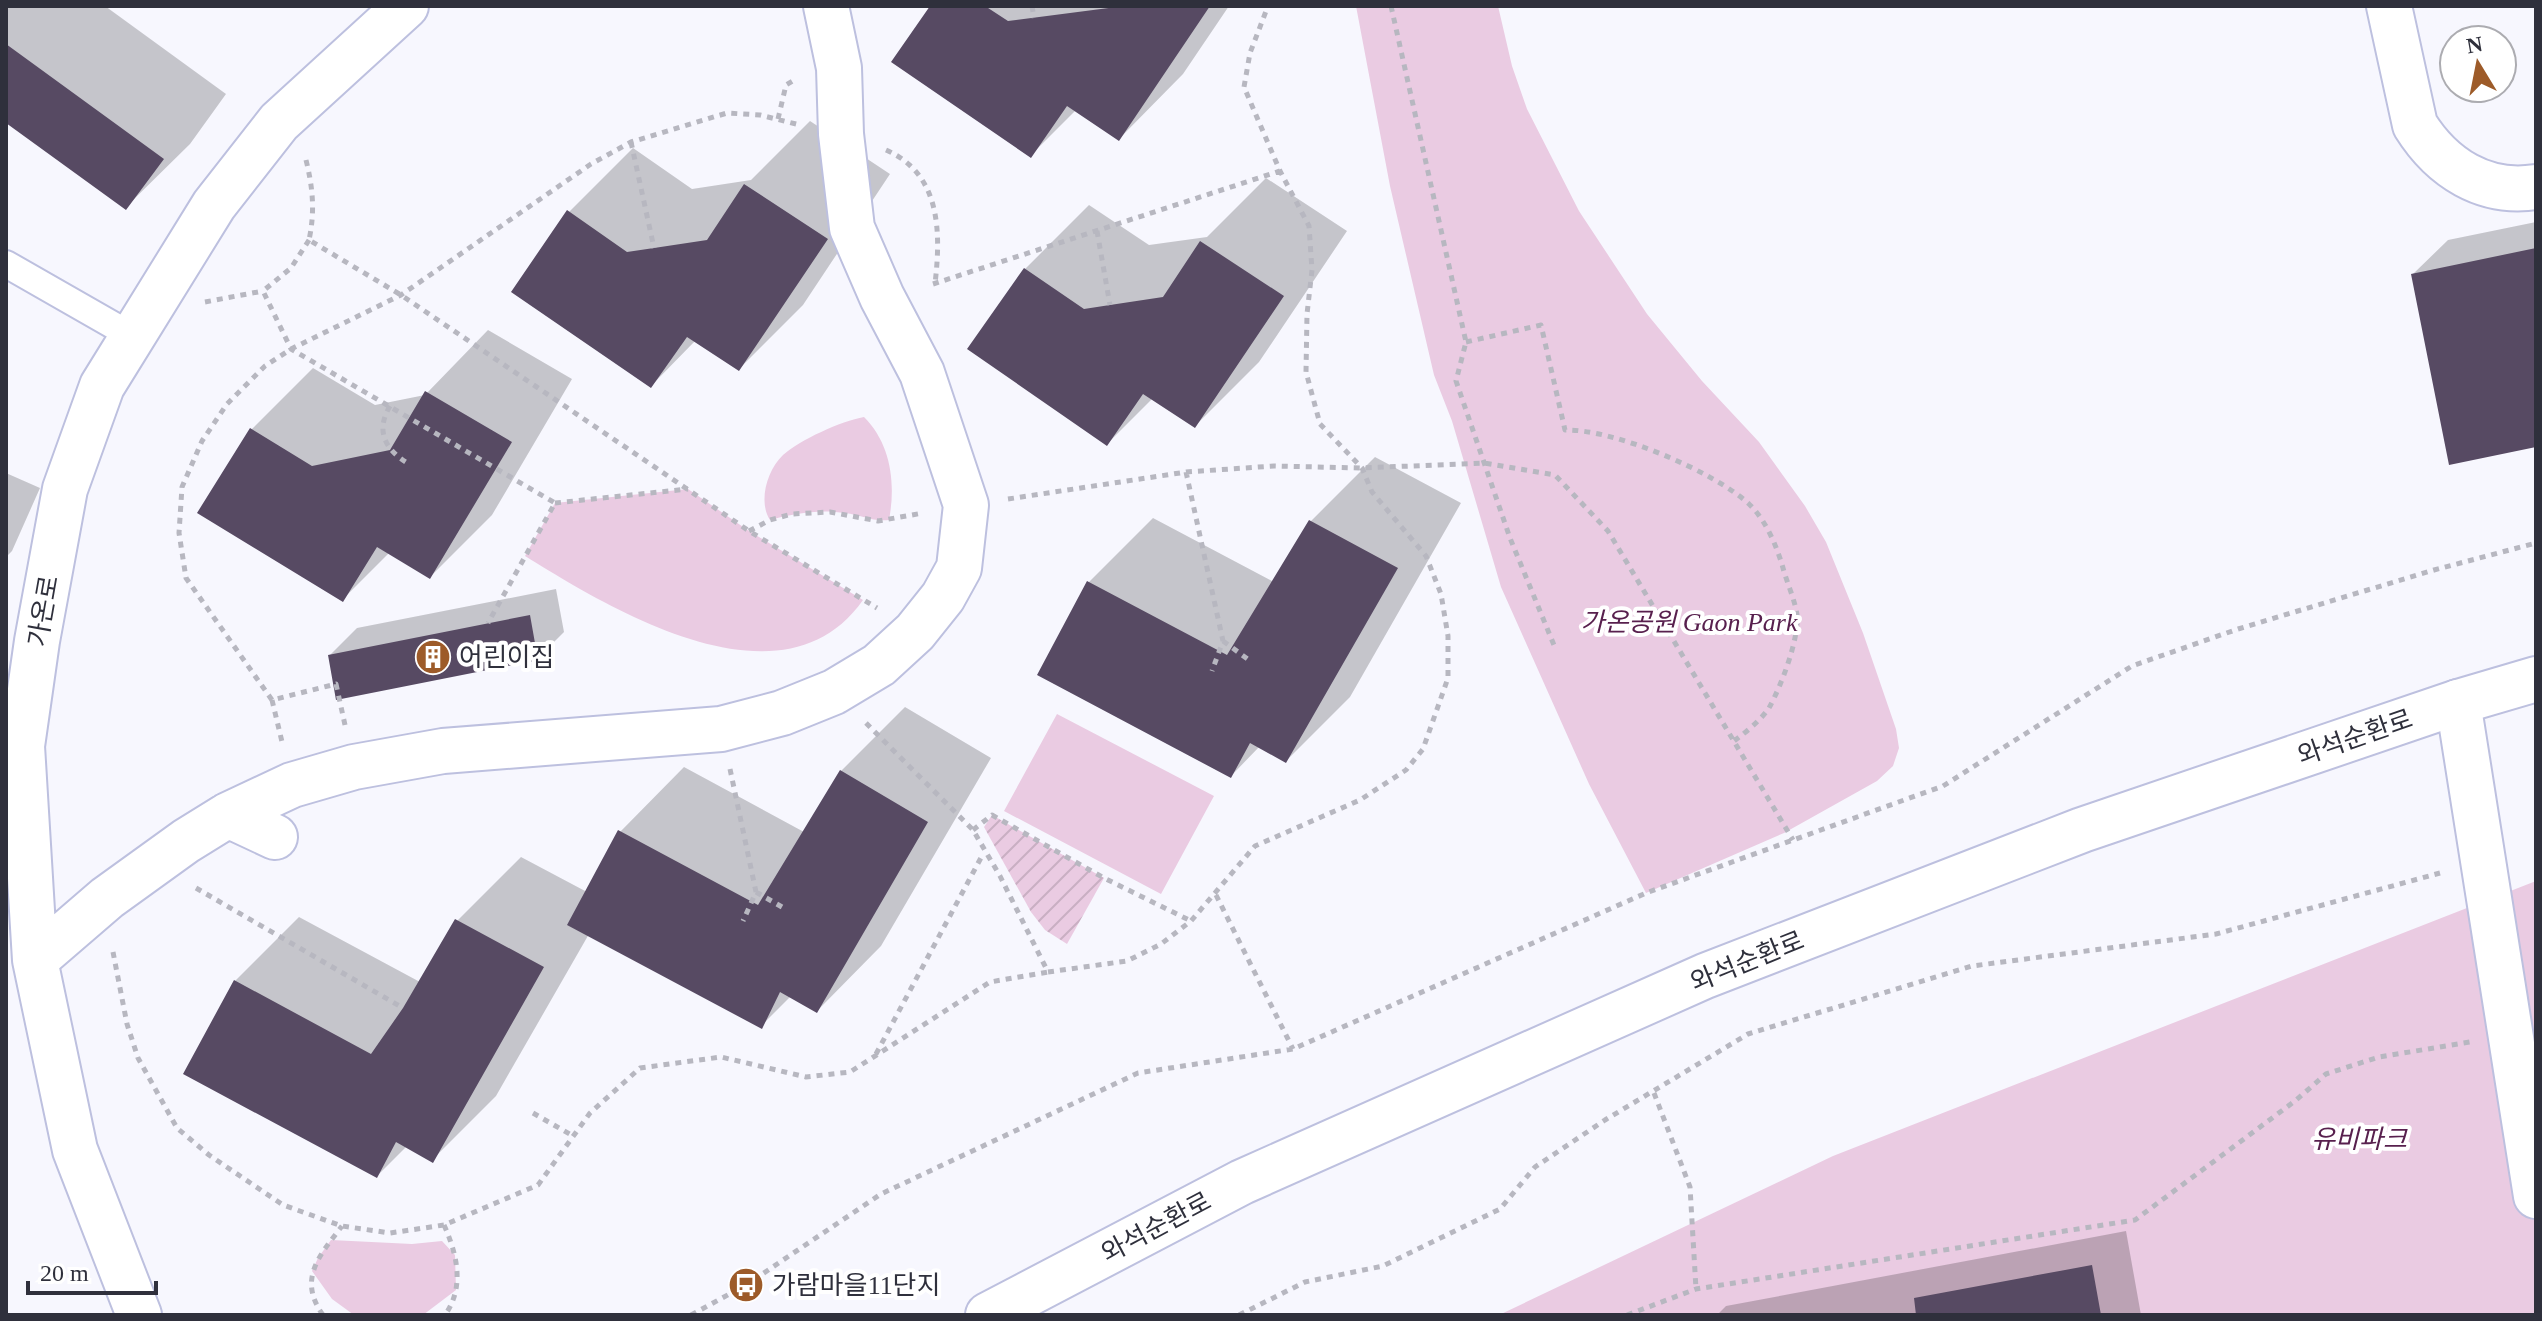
<svg xmlns="http://www.w3.org/2000/svg" width="2542" height="1321" font-family="'Times New Roman','Noto Sans KR',serif">
  <style>
    .green { fill: #eacbe2 }
    .garden { fill: url(#garden-furrows) }
    .shadow { fill: #0003 }
    .building { fill: #574a63 }
    .lines { fill: none; stroke-linecap: round; stroke-linejoin: round }
    .service-casing { stroke: #bdc0df; stroke-width: 30 }
    .minor-casing { stroke: #bdc0df; stroke-width: 48 }
    .tertiary-casing { stroke: #bdc0df; stroke-width: 48 }
    .path { stroke: #b7b7c0; stroke-width: 5; stroke-dasharray: 6 6; stroke-linecap: butt }
    .service { stroke: #fff; stroke-width: 26 }
    .minor { stroke: #fff; stroke-width: 44 }
    .tertiary { stroke: #fff; stroke-width: 44 }
    .labels { text-anchor: middle; stroke-width: 8; stroke-linejoin: round; paint-order: stroke }
    .street-label { font-size: 26px; fill: #2f303c; stroke: #fff }
    .park-label { font-size: 26px; font-style: italic; fill: #58204e; stroke: #fff }
    .poi-label { font-size: 26px; fill: #2f303c; stroke: #fff; text-anchor: start }
  </style>
  <defs>
    <pattern id="garden-furrows" width="10" height="10" patternUnits="userSpaceOnUse" patternTransform="scale(2)"><rect width="10" height="10" fill="#eacbe2"/><path d="M-1 1l2-2M0 10L10 0M9 11l2-2" fill="none" stroke="#c9afc3"/></pattern>
  </defs>
  <rect width="100%" height="100%" fill="#f7f7fe"/>
  <path class="green" d="M1356 6H1498L1512 66 1527 109 1579 211 1647 314 1702 381 1759 442 1805 506 1826 542 1863 633 1896 729 1899 748 1893 766 1877 781 1784 833 1646 893 1589 784 1501 587 1452 421 1434 375 1390 186Z
    M864 417C891 444 896 483 889 520 873 522 861 515 845 513 821 509 794 513 770 520 758 502 767 470 783 455 800 440 841 421 864 417Z
    M688 489 749 531 863 600C783 714 612 610 525 556L555 503Z
    M1057 714 1214 796 1161 894 1004 811Z
    M2536 881V1315H1499L1833 1156Z
    M331 1240 412 1244 442 1241 455 1255 456 1290 423 1315H354L332 1299 312 1271 318 1258Z"/>
  <path class="garden" d="M992 815 1104 878 1067 944 1045 930 1031 912 984 827Z"/>
  <path class="shadow" d="M6 6H105L226 94 190 144 126 207 6 121Z
    M932 6H1229L1183 74 1119 139 1076 110 1031 155Z
    M810 121 890 174 803 305 739 369 696 340 651 386 569 212 633 148 692 189 751 180Z
    M1266 178 1347 231 1259 362 1195 426 1153 398 1107 444 1025 269 1089 205 1149 245 1207 237Z
    M2536 222V445L2413 274 2448 240Z
    M488 330 572 379 492 515 430 577 390 552 343 599 251 430 313 368 375 405 425 395Z
    M1375 457 1461 503 1350 697 1286 761 1260 746 1231 776 1040 674 1089 582 1153 518 1274 582 1311 521Z
    M6 473 40 488 12 551 6 557Z
    M556 589 564 632 537 659 330 655 357 628Z
    M905 707 991 758 881 946 817 1011 791 996 761 1026 589 934 496 1096 432 1160 407 1146 377 1176 235 981 299 917 420 982 457 921 521 857 587 892 620 832 684 767 804 832 841 771Z
    M2126 1231 2141 1315H1717L1726 1306Z"/>
  <path class="building" d="M930 6H985L1008 21 1124 6H1210L1119 141 1067 106 1031 158 891 62Z
    M6 44 164 159 126 210 6 123Z
    M744 184 828 239 739 371 687 337 651 388 511 292 567 210 627 252 654 248 707 240Z
    M1200 241 1284 296 1195 428 1143 394 1107 446 967 349 1024 268 1084 309 1110 305 1163 297Z
    M2536 248V447L2449 465 2411 274Z
    M425 391 512 442 430 579 377 547 343 602 197 513 250 428 312 466 390 450Z
    M1309 520 1398 568 1286 763 1250 743 1231 778 1037 675 1087 581 1227 655Z
    M530 615 538 660 336 700 328 655Z
    M840 770 928 822 817 1013 780 992 762 1029 567 925 618 830 758 905Z
    M455 919 544 967 433 1163 396 1142 377 1178 183 1074 234 980 371 1054 403 1008Z
    M2092 1265 2101 1315H1916L1914 1298Z"/>
  <g class="lines">
    <defs>
      <path id="service" d="M6 264 132 336"/>
      <path id="minor" d="M2389 6 2415 125C2442 168 2484 195 2536 187
        M2458 702 2536 1196
        M228 815 275 837
        M35 960 107 898 186 841 228 815 292 785 354 767 443 751 721 729 782 713 834 692 879 665 915 632 943 597 959 568 966 505 922 373 882 297 852 228 841 134 839 68 826 6
        M139 1315 75 1150 35 960 22 746 37 641 65 489 102 386 214 205 279 122 406 6"/>
      <path id="tertiary" d="M988 1315 1242 1182 1705 976 2082 830 2458 702 2536 679"/>
    </defs>
    <use href="#service" class="service-casing"/>
    <use href="#minor" class="minor-casing"/>
    <use href="#tertiary" class="tertiary-casing"/>
    <path class="path" d="M1032 6 1034 18
      M1391 6 1466 342 1456 381 1510 538 1556 650
      M778 119 786 85 796 79
      M631 142 654 248
      M886 150C941 174 941 232 935 284
      M306 160C313 188 315 212 309 240L401 295 749 531 877 608
      M1097 231 1110 305
      M309 240 291 268 263 291 291 349 555 503 488 623
      M933 284 1280 171
      M205 302 263 291
      M1466 342 1541 325 1565 430C1614 429 1713 471 1749 504 1766 520 1777 547 1783 568 1787 583 1795 600 1797 615 1799 640 1781 686 1769 708 1760 721 1746 732 1734 741
      M390 406C375 431 385 450 409 464
      M1186 472 1223 641 1212 671
      M1008 499 1186 472 1274 466 1362 468 1484 463 1555 475 1608 531 1793 840
      M555 503 688 489
      M749 531 770 520 792 514 830 512 878 521 923 513
      M1223 641 1249 660
      M272 700 283 746
      M866 723 973 830 1000 876 1048 972 1127 961 1161 944 1191 921 1255 846 1360 800 1406 770 1423 749 1448 678V636L1441 594 1426 556 1372 492 1362 468 1320 424 1306 372 1307 314 1312 270 1309 226 1280 171 1244 87 1250 53 1268 6
      M345 725 336 684 272 700 186 578 179 533 182 487 202 441 227 404 265 366 291 349 401 295 591 164 631 142 727 113 760 115 800 125
      M730 769 756 892 743 921
      M973 830 992 815 1104 878 1191 921
      M196 888 403 1008
      M756 892 782 907
      M1216 895 1293 1049
      M113 952 127 1024 138 1058 177 1128 209 1155 283 1205 342 1226 390 1233 444 1225 538 1185 590 1113 640 1068 721 1057 806 1077 850 1072 990 982 1048 972
      M876 1054 983 854
      M1654 1093 1690 1187 1696 1289
      M533 1113 573 1136
      M444 1225C457 1254 465 1287 445 1315
      M323 1315C297 1279 320 1255 342 1226
      M691 1315 746 1285 881 1194 1138 1073 1293 1049 1646 893 1943 786 2132 666 2238 629 2434 570 2536 543
      M1239 1315 1305 1282 1383 1266 1500 1209 1535 1167 1605 1120 1748 1034 1972 966 2216 934 2440 873
      M1627 1315 1696 1289 2135 1220 2295 1101 2326 1074 2379 1057 2470 1042"/>
    <use href="#service" class="service"/>
    <use href="#minor" class="minor"/>
    <use href="#tertiary" class="tertiary"/>
  </g>
  <defs>
    <symbol id="building-disc" viewBox="-11 -11 22 22"><circle r="9.5" fill="#9d5b29" stroke="#fff"/><path d="M-4-6H4V6H1V3H-1V6H-4ZM-2.5-4.3h1.7v1.8h-1.7ZM.8-4.3h1.7v1.8H.8ZM-2.5-1h1.7V.8h-1.7ZM.8-1h1.7V.8H.8Z" fill="#fff"/></symbol>
    <symbol id="bus-disc" viewBox="-11 -11 22 22"><circle r="9.5" fill="#9d5b29" stroke="#fff"/><path d="M-5-6H5V4H4V6H2V4H-2V6H-4V4H-5ZM-3.5-4V0h7V-4ZM-3.5 1.2v1.5H-2V1.2ZM2 1.2v1.5H3.5V1.2Z" fill="#fff"/></symbol>
  </defs>
  <g fill-rule="evenodd">
    <use href="#building-disc" x="413" y="637" width="40" height="40"/>
    <use href="#bus-disc" x="726" y="1265" width="40" height="40"/>
  </g>
  <g class="labels">
    <g class="street-label">
      <text transform="translate(43 611) rotate(-80)" y="9">가온로</text>
      <text transform="translate(2355 737) rotate(-19)" y="9">와석순환로</text>
      <text transform="translate(1747 961) rotate(-22)" y="9">와석순환로</text>
      <text transform="translate(1156 1227) rotate(-28)" y="9">와석순환로</text>
    </g>
    <g class="park-label">
      <text x="1689" y="631">가온공원 Gaon Park</text>
      <text x="2359" y="1148">유비파크</text>
    </g>
    <g class="poi-label">
      <text x="459" y="666">어린이집</text>
      <text x="772" y="1294">가람마을11단지</text>
    </g>
  </g>
  <rect width="2542" height="1321" fill="none" stroke="#2f303c" stroke-width="16"/>
  <g transform="translate(2478 64) rotate(350)"><circle r="38" fill="#ffffff" stroke="#acacb1" stroke-width="2"/>
  <path d="M0-6L14 30L0 20L-14 30Z" fill="#9d5b29"/>
  <text y="-12" font-size="22" font-weight="bold" text-anchor="middle" fill="#2f303c">N</text>
  </g>
  <path d="M28 1281v12h128v-12" fill="none" stroke="#2f303c" stroke-width="4"/>
  <text x="40" y="1281" font-size="24" fill="#2f303c" stroke="#ffffff" stroke-width="6" paint-order="stroke">20 m</text>
</svg>
